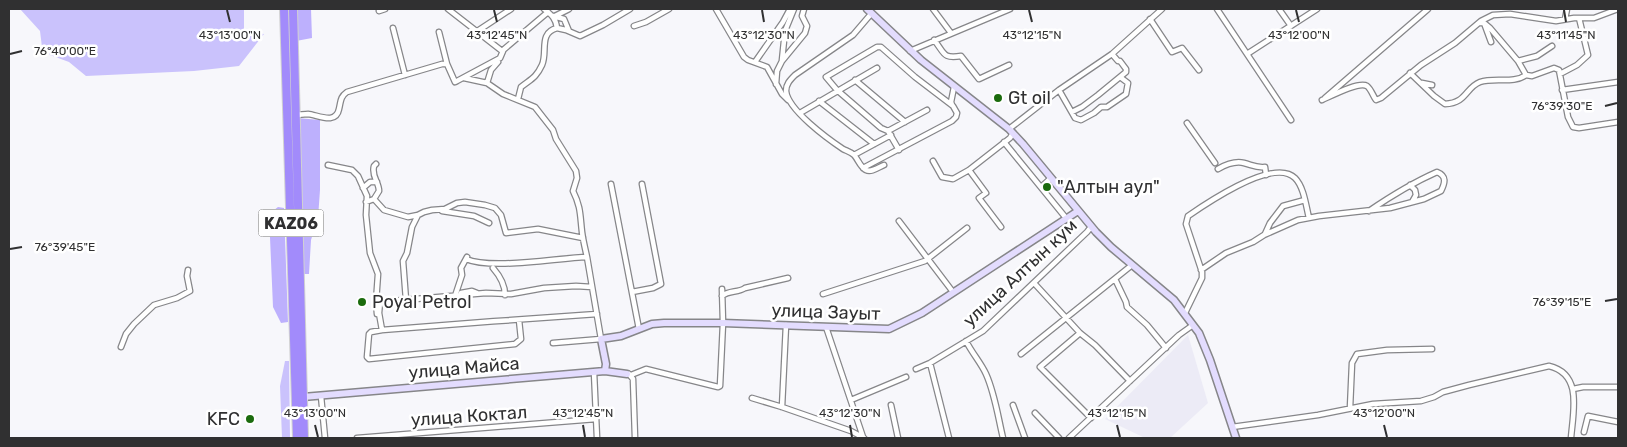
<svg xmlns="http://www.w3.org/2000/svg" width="1627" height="447" font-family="Rubik,sans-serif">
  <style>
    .built { fill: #ecebf6 }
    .green { fill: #cac2fc }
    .forest { fill: #bdb0fd }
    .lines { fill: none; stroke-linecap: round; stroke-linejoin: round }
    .street-casing { stroke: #868689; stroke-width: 7 }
    .secondary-casing { stroke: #868689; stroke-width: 9 }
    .highway-casing { stroke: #d1d1d2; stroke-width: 10 }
    .street { stroke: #fff; stroke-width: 4.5 }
    .secondary { stroke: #e3dcfe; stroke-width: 6 }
    .highway { stroke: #a28bfb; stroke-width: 8 }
    .ticks { fill: none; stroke: #303031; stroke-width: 2 }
    .poi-dot { fill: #1b6b0d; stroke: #fff; stroke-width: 2 }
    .labels { text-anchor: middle; stroke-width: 5; stroke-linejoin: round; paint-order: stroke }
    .shield { fill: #fff; stroke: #6e6e6f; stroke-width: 1 }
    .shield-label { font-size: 16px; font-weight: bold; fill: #303031 }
    .poi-label { font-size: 18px; fill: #303031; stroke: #fff; text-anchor: start }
    .street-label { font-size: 18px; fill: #303031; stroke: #fff }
    .ticks-label { font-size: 12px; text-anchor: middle; fill: #303031; stroke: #fff; stroke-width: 5; stroke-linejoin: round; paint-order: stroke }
  </style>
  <rect width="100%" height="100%" fill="#f7f7fb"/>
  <path class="built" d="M1188 335 1208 403 1170 438H1145L1105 419Z"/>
  <path class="green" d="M20 9H244V31L264 34 239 66 194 71 86 76 69 62 50 55 42 47 40 31Z
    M285 361H289L290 438H282L280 386Z"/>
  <path class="forest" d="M295 9H311L312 38 296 41Z
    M297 118 320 120V190L318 218 311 240 309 274H303Z
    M278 207 284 208 288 322 281 323 273 307 269 214Z"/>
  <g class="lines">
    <defs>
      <path id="street" d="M448 9 502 51 548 12
        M544 9C552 15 556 19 557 28L566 30 580 36 603 25 630 9
        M716 9 744 57 748 60 767 67 782 94 788 100
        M933 9 951 33
        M1217 9 1291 120
        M1279 9 1291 26
        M379 11 385 9
        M871 14 853 35 795 75C790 80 786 84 786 91 788 110 828 139 843 149 847 151 851 152 854 155 858 159 860 167 866 170 871 173 879 167 884 165
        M553 16 564 19 569 31
        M555 16 569 9
        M1150 19 1172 52 1182 48 1199 70
        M1565 19 1567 9
        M1480 23H1484L1490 28 1518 61 1526 75 1532 76 1554 68 1559 70 1568 117 1573 127 1579 128 1618 122
        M1484 23 1491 42
        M634 26 646 22 669 9
        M393 28 405 75
        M439 32 447 64
        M476 32 511 9
        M934 40C945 53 942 59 961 56L979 79 1009 65
        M910 51 1010 9
        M1247 54 1317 9
        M782 60 785 31 794 9
        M1518 61 1537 56 1552 46
        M498 62 491 70 487 83 503 94 535 107 553 130 556 139 576 171 577 178 573 191C581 207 580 215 582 232 583 240 585 248 587 257
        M755 62 783 22 790 9
        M1410 73 1434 96 1445 104C1467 103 1465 88 1480 82 1494 77 1514 84 1526 75
        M1560 74 1577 65 1588 55 1579 18
        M464 78 487 83
        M855 80 905 122
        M1422 83 1432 85
        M776 84 777 71 782 61 805 33 807 26 802 16 804 9
        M1059 90 1075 118 1081 120 1094 113 1101 107H1107L1126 94 1128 83 1120 77
        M1562 90 1618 82
        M1325 98 1428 9
        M518 99 521 87C531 79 536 78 542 65 548 52 538 33 557 28
        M1322 100C1331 96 1359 81 1367 86 1371 89 1373 96 1376 100L1381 98 1421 65 1455 43 1481 21 1493 15 1510 14 1556 21 1574 18H1594L1618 9
        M819 101 874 144
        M952 105 951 102 954 87
        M1072 112 1082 107 1098 95 1126 72V69L1120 61H1118L1112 54
        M800 113 877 68
        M295 115C299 115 304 114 308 114 318 115 336 125 339 109 341 101 340 97 347 92L442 64H447L455 82 457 81 500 58 503 51
        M1187 123 1215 163
        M1009 129 1059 90 1112 54 1162 9
        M888 131 927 110
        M1004 142 1066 218
        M854 155 891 135
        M933 161 942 177 953 179 969 170 1010 138 1013 133
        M328 165 352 170 358 176 367 196 366 215 370 253 378 274 376 302 377 314
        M863 168 952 121 956 117 957 113 953 106 915 77 881 47H877L826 77 837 90 881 128 888 131 899 150
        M1218 169C1225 165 1236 161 1244 163 1252 165 1256 168 1265 167L1266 175
        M969 170 986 193 979 198 1001 227
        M611 184 639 329
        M1410 185 1415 190 1416 195 1412 202
        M1041 187 1051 178
        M363 188 370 182H377
        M374 199 379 191C379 182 371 176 374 166L376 164
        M366 202 374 199 384 210 408 217 418 215 424 212 432 210 445 209 457 203 465 202 485 205 495 208 501 215 506 233 538 229 583 238
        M442 211 474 216 489 223
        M899 221 953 292
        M1265 234 1270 223 1283 206 1305 200
        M466 259C492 270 556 258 587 257L601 339 553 343
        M493 268C500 276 505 284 505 295
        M1201 270 1226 253 1253 242 1264 235 1298 220 1319 216 1390 208 1424 199 1441 191C1445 183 1447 176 1437 172 1412 183 1391 196 1369 211
        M1115 279 1126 302 1127 307 1147 325 1166 348
        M1034 283 1080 333 1095 345 1130 381
        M632 292 653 288 661 284 642 184
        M461 293 472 291 477 293
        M823 294 925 261 967 228
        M455 296 462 275 461 268 467 257
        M722 296C729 290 738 293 745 288L788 278
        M406 300 403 261 407 253 412 227 418 215
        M1185 313 1202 278V272L1186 224 1188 216C1207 203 1274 157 1295 178 1304 187 1306 206 1309 218
        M519 320 521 339 515 344 369 359 367 357 369 334 371 332 382 330C454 324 525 319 597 314
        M826 327 863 437
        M382 330 379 313 380 302 486 293 511 294 544 288 576 286 592 287
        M1080 333 1040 367 1091 418
        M966 341C972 353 981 363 986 374 995 394 998 417 1003 438
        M121 347 126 334 134 324 154 305 177 298 190 291 187 276 188 270
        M1021 354 1132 265
        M930 363 949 438
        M916 369 930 363 983 331 1087 232 1091 227
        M594 372 597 438
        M629 374 633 379 635 438
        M631 375 646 369 718 387 720 386 723 323 722 289
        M1573 389 1583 387H1618
        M321 396 325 438
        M752 398 782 407 851 431 864 438
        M851 400 906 377
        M891 405 898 438
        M1013 405 1025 438
        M782 407 786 325
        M1350 408 1352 363 1357 354 1387 350 1432 349
        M1035 413 1059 438
        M1232 427 1318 415 1373 404 1421 401 1434 397 1443 392 1469 385 1549 366C1583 374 1573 412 1571 438
        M1584 432 1588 416 1618 422
        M357 438 596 419
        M1069 438 1179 335 1193 325"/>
      <path id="secondary" d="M867 9 921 60 1009 129 1023 144 1096 232 1111 247 1174 300 1199 333 1210 360 1236 438
        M605 371 606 364 601 339 621 336 652 324 664 323H723L889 329 922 313 1078 211
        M303 397 605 371 627 374"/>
      <path id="highway" d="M284 9 297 438
        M293 9 304 438"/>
    </defs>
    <use href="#street" class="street-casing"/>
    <use href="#secondary" class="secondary-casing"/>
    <use href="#highway" class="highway-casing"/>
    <use href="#street" class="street"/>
    <use href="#secondary" class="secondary"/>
    <use href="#highway" class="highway"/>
  </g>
  <path class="ticks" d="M227 10 230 22M494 10 497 22M762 10 764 22M1029 10 1032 22M1296 10 1299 22M1564 10 1566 22M10 54 22 51M1605 106 1617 103M10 249 22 247M1605 301 1617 299M315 425 318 437M583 425 585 437M850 425 852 437M1117 425 1120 437M1384 425 1387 437"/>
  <g class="poi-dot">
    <circle cx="998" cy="98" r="5"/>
    <circle cx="1047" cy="187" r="5"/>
    <circle cx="362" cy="302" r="5"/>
    <circle cx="250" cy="419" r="5"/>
  </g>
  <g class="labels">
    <rect class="shield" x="258.5" y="209.5" width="65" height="27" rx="4"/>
    <g class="shield-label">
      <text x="291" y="229">KАZ06</text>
    </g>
    <g class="poi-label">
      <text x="1008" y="104">Gt oil</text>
      <text x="1057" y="193">"Алтын аул"</text>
      <text x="372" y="308">Poyal Petrol</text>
      <text x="240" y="425" text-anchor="end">KFC</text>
    </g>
    <g class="street-label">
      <text transform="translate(1020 273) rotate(-43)" y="6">улица Алтын кум</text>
      <text transform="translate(826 312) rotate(2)" y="6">улица Зауыт</text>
      <text transform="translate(464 368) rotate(-5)" y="6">улица Майса</text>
      <text transform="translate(469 416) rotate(-4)" y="6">улица Коктал</text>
    </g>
  </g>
  <g class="ticks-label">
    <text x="230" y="39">43°13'00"N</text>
    <text x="497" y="39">43°12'45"N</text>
    <text x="764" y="39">43°12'30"N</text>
    <text x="1032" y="39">43°12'15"N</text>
    <text x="1299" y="39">43°12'00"N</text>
    <text x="1566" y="39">43°11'45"N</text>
    <text x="65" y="55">76°40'00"E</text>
    <text x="1562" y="110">76°39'30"E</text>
    <text x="65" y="251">76°39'45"E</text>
    <text x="1562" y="306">76°39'15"E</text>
    <text x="315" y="417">43°13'00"N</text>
    <text x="583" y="417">43°12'45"N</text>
    <text x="850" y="417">43°12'30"N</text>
    <text x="1117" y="417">43°12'15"N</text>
    <text x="1384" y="417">43°12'00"N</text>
  </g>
  <rect width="1627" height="447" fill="none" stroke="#303031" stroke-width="20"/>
</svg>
